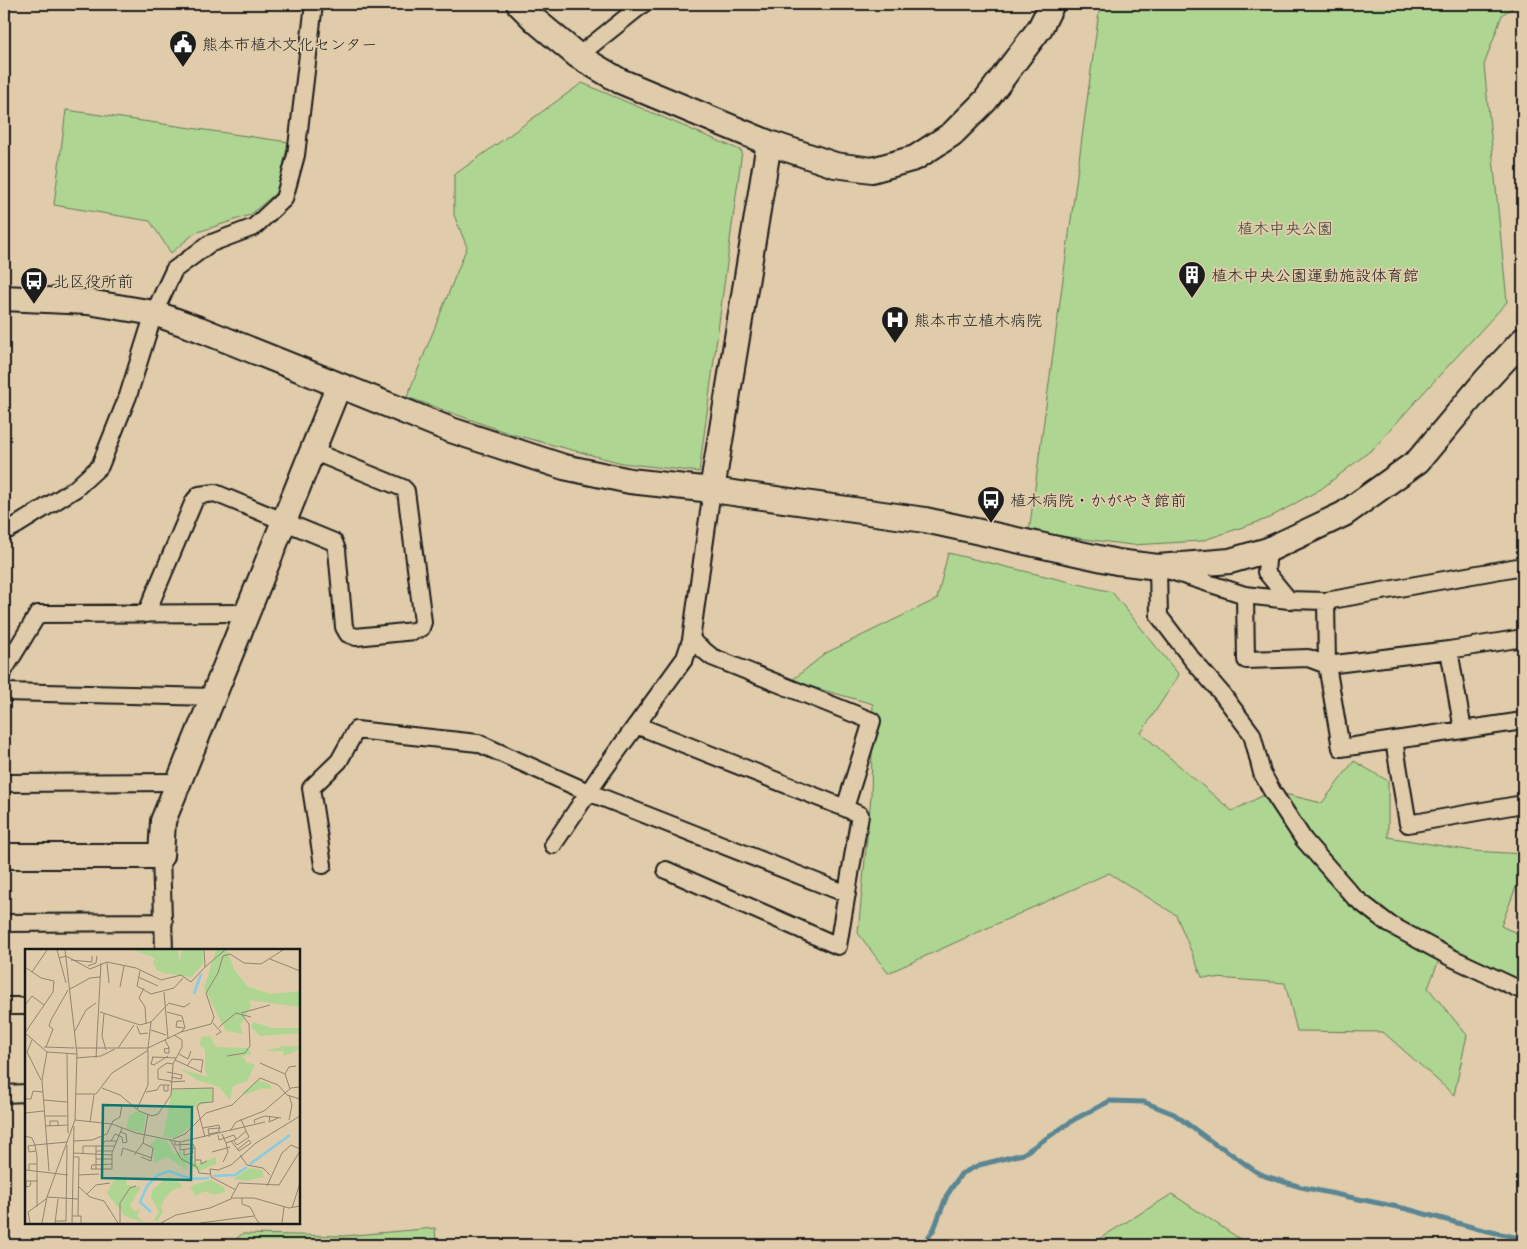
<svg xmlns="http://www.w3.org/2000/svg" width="1527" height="1249" font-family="Pangolin,'Klee One',sans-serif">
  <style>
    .green { fill: #aed692; stroke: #657957 }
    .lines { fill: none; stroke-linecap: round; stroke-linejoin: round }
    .stream { stroke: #5a8694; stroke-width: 5 }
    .street-casing { stroke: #1c1c1c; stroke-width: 20 }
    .secondary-casing { stroke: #1c1c1c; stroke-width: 28 }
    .street { stroke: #e0cbaa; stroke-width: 16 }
    .secondary { stroke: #e0cbaa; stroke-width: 24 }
    .labels { text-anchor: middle; stroke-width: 4; stroke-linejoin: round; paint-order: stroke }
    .poi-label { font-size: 16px; fill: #1c1c1c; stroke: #e0cbaa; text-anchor: start }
    .park-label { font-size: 16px; fill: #394134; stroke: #e0cbaa }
    .inset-river { fill: none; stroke: #84cde4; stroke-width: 2.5 }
    .inset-road { fill: none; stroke: #928571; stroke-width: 1 }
    .view { fill: #0f766e; fill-opacity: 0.15; stroke: #0f766e; stroke-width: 2.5 }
    .inset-edge { fill: none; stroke: #1c1c1c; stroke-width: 2.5 }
  </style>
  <rect width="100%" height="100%" fill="#e0cbaa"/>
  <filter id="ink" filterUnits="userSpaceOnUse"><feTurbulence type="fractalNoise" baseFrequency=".02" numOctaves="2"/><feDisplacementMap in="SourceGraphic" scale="10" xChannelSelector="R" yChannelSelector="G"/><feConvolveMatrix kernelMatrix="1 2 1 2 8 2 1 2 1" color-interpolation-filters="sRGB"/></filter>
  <g filter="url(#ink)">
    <path class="green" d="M1100 4H1518L1502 15 1484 65 1507 302 1425 391 1374 448 1321 489 1267 519 1201 541 1132 545 1029 532Z
      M582 83 742 151 699 472 622 463 511 434 407 397 467 247 454 215V175Z
      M66 110 288 142 278 191 250 215 195 233 171 253 150 221 54 205Z
      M948 553 1112 592 1179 675 1141 733 1232 811 1272 791 1322 803 1354 761 1388 781V837L1473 851 1523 854V888L1516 887 1501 926 1523 936V990L1439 960 1428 988 1467 1035 1454 1095 1383 1032 1297 1031 1285 983 1202 977 1176 915 1109 873 888 973 858 933 871 796 873 704 791 681 826 653 937 599Z
      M1172 1194 1249 1245H1089Z
      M435 1228 436 1245H229L242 1234 344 1236Z"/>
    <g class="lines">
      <path class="stream" d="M923 1245 934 1229 947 1195 961 1174 979 1165 1023 1154 1075 1119 1110 1101 1144 1102 1174 1114 1216 1145 1223 1148 1255 1171 1265 1176 1301 1187 1407 1209 1479 1229 1523 1239"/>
      <defs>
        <path id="street" d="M578 56 643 4
          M4 532 17 525 75 489 100 466 128 396 154 313 174 270 209 244 254 227 284 199 296 155 314 4
          M1268 550 1266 572 1289 600
          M1523 566 1326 601 1289 600 1245 595 1158 567 1159 616 1191 658 1222 694 1252 734 1262 773 1272 791 1304 840 1354 897 1389 924 1450 957 1523 991
          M1245 595 1246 660 1308 658 1327 665 1449 650 1523 638
          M1326 601 1327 665 1341 748 1523 721
          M146 614 194 501 199 495 215 493 334 542 337 550 344 627 348 634 356 637 414 631 421 628 423 622 406 491 403 488 312 451
          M1449 650 1463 730
          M4 670 38 614 247 613
          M4 692 214 697
          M636 725 845 808
          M1394 741 1408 824 1523 804
          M4 783 180 782
          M553 845 600 775 685 658 691 640 712 490
          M161 856 164 950
          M323 865 311 788 339 761 356 730 478 743 588 792 847 894
          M666 870 838 946 860 815 845 808 872 721 712 657 691 640
          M4 923 164 922
          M4 1006H26
          M4 1094 26 1093"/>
        <path id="secondary" d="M519 4 536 21 578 56 620 81 769 143 835 165 872 170 915 158 952 134 985 101 1040 28 1052 4
          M4 298 88 302 154 313 199 329 451 430 564 467 630 481 712 490 925 520 1117 562 1158 567 1230 561 1268 550 1344 514 1418 461 1486 380 1523 340
          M712 490 769 143
          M4 856H161L163 821 339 385"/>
      </defs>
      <use href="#street" class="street-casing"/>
      <use href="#secondary" class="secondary-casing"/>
      <use href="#street" class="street"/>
      <use href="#secondary" class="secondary"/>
    </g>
  </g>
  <defs>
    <symbol id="civic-pin" viewBox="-11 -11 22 30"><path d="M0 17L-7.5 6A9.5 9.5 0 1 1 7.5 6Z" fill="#1c1c1c" stroke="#e0cbaa"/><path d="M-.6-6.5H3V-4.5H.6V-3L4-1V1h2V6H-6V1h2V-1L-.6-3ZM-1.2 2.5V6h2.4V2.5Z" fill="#fff"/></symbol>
    <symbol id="building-pin" viewBox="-11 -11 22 30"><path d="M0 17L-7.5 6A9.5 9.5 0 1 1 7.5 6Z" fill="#1c1c1c" stroke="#e0cbaa"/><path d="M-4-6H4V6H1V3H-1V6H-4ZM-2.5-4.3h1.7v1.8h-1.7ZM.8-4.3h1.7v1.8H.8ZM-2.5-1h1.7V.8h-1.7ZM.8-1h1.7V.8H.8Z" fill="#fff"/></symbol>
    <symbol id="bus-pin" viewBox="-11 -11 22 30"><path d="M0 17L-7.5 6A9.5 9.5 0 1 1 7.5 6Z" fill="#1c1c1c" stroke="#e0cbaa"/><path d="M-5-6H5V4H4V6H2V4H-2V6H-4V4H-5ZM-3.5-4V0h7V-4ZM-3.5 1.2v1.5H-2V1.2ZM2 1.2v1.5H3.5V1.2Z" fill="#fff"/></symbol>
    <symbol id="hospital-pin" viewBox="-11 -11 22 30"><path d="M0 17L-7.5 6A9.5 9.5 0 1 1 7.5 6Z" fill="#1c1c1c" stroke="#e0cbaa"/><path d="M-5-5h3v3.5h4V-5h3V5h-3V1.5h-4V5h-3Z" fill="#fff"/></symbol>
  </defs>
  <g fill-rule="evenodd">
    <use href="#civic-pin" x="167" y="28" width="32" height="43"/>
    <use href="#building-pin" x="1176" y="259" width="32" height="43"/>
    <use href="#bus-pin" x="18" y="265" width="32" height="43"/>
    <use href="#hospital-pin" x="879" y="304" width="32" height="43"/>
    <use href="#bus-pin" x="975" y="484" width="32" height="43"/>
  </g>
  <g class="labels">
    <g class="poi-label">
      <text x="202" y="50">熊本市植木文化センター</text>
      <text x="1211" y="281">植木中央公園運動施設体育館</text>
      <text x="53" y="287">北区役所前</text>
      <text x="914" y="326">熊本市立植木病院</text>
      <text x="1010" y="506">植木病院・かがやき館前</text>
    </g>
    <g class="park-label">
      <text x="1285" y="234">植木中央公園</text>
    </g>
  </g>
  <g transform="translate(25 949)">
    <rect width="275" height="275" fill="#e0cbaa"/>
    <path d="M109 1H152L155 12 157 1H178V15L166 28 138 24 132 21 128 14 130 9ZM191 1H202L209 20 222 37 245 45 275 42V58L224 51 226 58 215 76 218 85 201 82 179 39ZM228 73 247 79H275V84L235 87 226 78ZM185 87 191 98 223 99 227 105 218 107 221 113 230 116 222 132 208 137 205 151 194 138 172 131 156 120 183 128 180 122V101L175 96 176 88ZM259 97 275 98V100L259 107 258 102H240ZM233 131 244 135 248 140 237 139 219 146 218 143ZM187 139 188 152 166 159V175L158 184 148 189 138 188 147 141ZM112 162 121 166 118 184 101 180 104 167ZM133 189 142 192 149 205 156 202 158 206 169 208 165 211 169 214 174 215 191 208V215L174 222 161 214 162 221 142 208 129 214 128 198 123 197ZM225 219 237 221 239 228 221 232 208 230ZM145 227 158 237 146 242 140 249 136 257 138 263 132 272 129 271 134 263 126 248 128 240ZM91 228H102L101 236 116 238 105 256 109 263 115 260 112 267 120 274 100 267 82 244ZM186 231 200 239V243L189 246 180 242 170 247 165 237Z" fill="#aed692"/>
    <path class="inset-river" d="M169 45 176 25M225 215 265 186M188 227 210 226 222 218M126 263 115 253 122 237 133 226 144 222 166 230 184 229"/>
    <path class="inset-road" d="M32 1 41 34M34 9 41 7 65 20 82 13 111 19 136 31 156 26 166 33 180 18 179 1M245 10 275 22M46 11 67 13V7M82 14 84 34M63 17 71 14 72 7M0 18 16 29 29 32 28 43 0 84M180 18 200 1M115 22 112 37 126 45 149 39 158 29M7 23 22 1M113 28 133 37M95 38 99 17M119 39 114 49 120 58 121 74M45 40 65 29 75 28M139 43 143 90M143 54 159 58 165 54M0 56 7 47 19 56M75 63 115 76 126 73 143 55M142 63 157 67 160 79 156 83M216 64 245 56M79 65 77 87 81 101M157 72H152L151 78 159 79M188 74 196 83 191 86M112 77 115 85 123 84M194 78 211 64 226 68M126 81 141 86M50 82 61 61 71 54M0 84 22 103 52 105M7 91 2 103 16 131M140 91 143 97 144 98V104H140L139 100 144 99M19 98 50 99M21 98 28 80 24 77 26 71 43 41M51 99H123L156 83 186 75 189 68 181 44 193 24 198 7 205 5 219 14 236 15 258 1M93 99 109 76M123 99 126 73M22 103 17 131 24 222M42 105 43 184M154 105 163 110 166 102M202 107 220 104 225 97 224 75 217 66M127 108 151 109M128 108 126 115 129 116 143 107M51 109 76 107 90 100M71 109 76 14M150 111 176 123M235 114 260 125M162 117 167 110 178 111 176 124M142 123 157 126 156 130 146 128M146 132 133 130V120L142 114 148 115M145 133 160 132M139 136V142H143V136M77 139 95 146 114 162 127 167 133 165 146 146 148 115 157 98V91L149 86M146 140 188 139V153L175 154 172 158 180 188M265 140 260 125 264 118 271 117M121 143 132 141 135 136H145M51 145H71L87 124 122 102 123 99M264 146 267 156 264 171M0 150H6L8 142 18 143M18 151 42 153M112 160 123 136V101M0 164 19 162M20 167H42M245 167 244 173 253 169M50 171 87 175 111 184 155 193 240 173M65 173 69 146M230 174 229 171 240 167 256 169M21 177 43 176M25 177V172H33V176M178 179 194 176 195 180M205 182 211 173 239 162 266 139 275 138M184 185 183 180 194 179V183L184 185V188M197 185 201 194 212 190 221 182 216 170M193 186 194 191 209 186 211 190M0 187 7 189 10 196 42 193M145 190 156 210 172 218 174 224 185 225M148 190 160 185 181 164 207 156 235 129 253 136 262 146 275 150M208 191 212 196 224 188 221 182M49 192 67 191 82 185 88 172 95 168 97 155M86 192 90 185 97 188 98 194 102 193 101 185 96 183M150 192V196L168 195 170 199M206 192 214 202 226 194M155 193V201L170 199V217M71 197V220M90 197H77L80 192H92M159 201V206L168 204 167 200M212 201 224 191 226 194M71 202H88M187 203 205 198M49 204 87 206M58 205V197H77M109 206 118 194 123 165M215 206 222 216 238 219 245 226M96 207 98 199 127 209M49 208H54L53 267M116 208 126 212 128 199 118 194M71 210H87M170 211H176V215L182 212M198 213 203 203 201 194M12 215V258M87 215 67 216 66 220H87V204L97 179M1 221 43 226M4 221V215H12V207L11 202 10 196 3 197 4 203 11 202M54 226 74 225M6 232 5 237 1 238V232H13M242 237 257 204 266 196 275 200M54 238 65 248 79 252 93 274M211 241 186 228 185 220 193 221 206 216 231 194 275 167M62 245 71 236 85 234M22 248 53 250M206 249 214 234 254 236 275 202M217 249V255L225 258 230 267M267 259 275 234M47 267H56V274M30 272H41L42 196M5 274 3 263 21 250M17 274 22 248 50 171 52 105 40 1M30 274 33 250M47 274 49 177M95 274V254L105 239 111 237M136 274 151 266 185 259 208 249H229L264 259 275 257M175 274 229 267 234 274M257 274 259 258"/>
    <path class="view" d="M78 156 167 158 166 231 77 229Z"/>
    <rect width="275" height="275" class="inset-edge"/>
  </g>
  <rect width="1527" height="1249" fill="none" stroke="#e0cbaa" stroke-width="20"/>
  <rect x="10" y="10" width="1507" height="1229" fill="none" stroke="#1c1c1c" stroke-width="2" filter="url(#ink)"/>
</svg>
